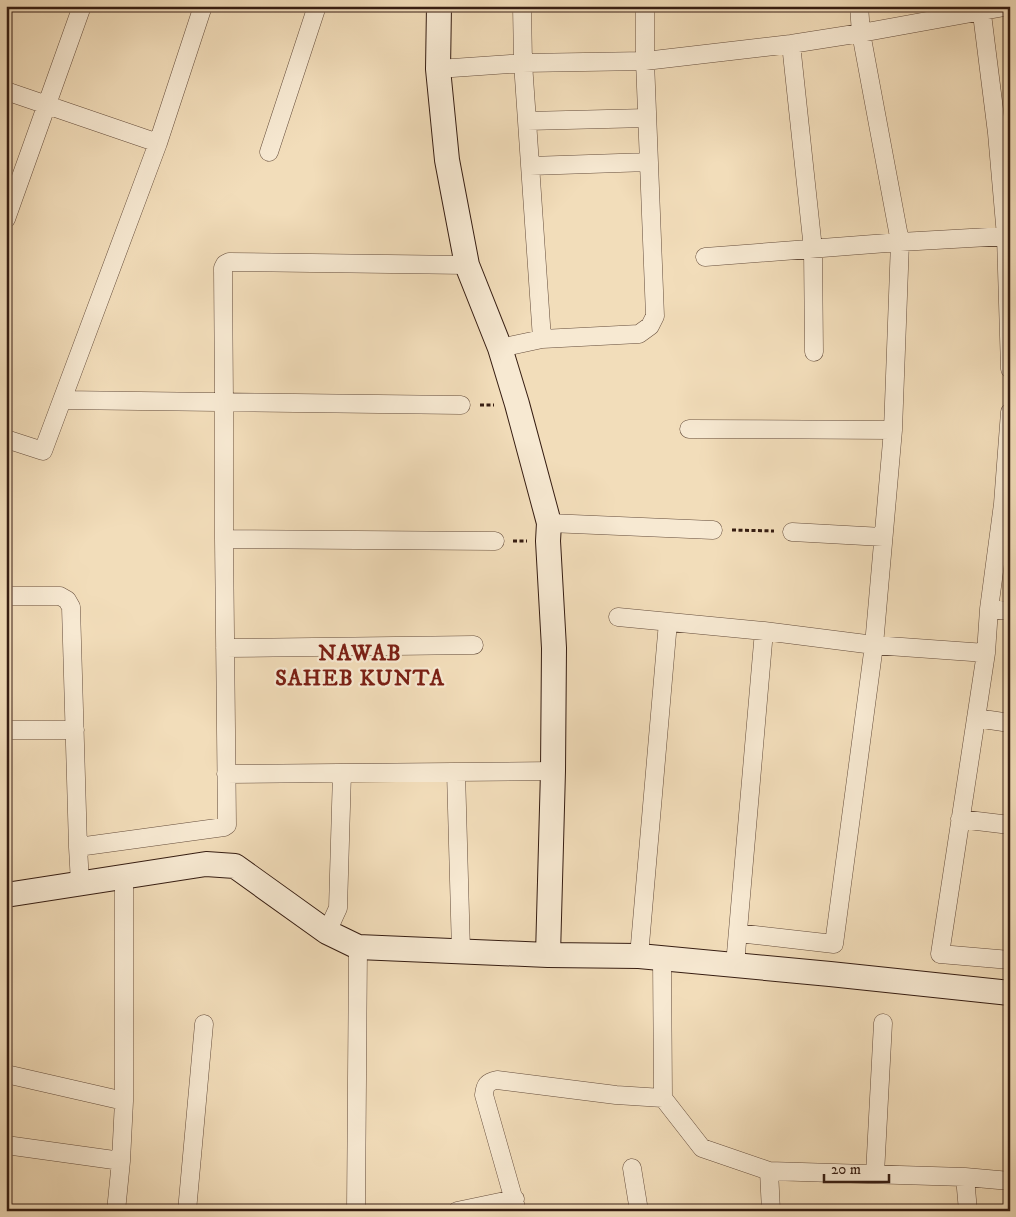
<svg xmlns="http://www.w3.org/2000/svg" width="1016" height="1217" font-family="'IM FELL DW Pica',serif">
  <style>
    .lines { fill: none; stroke-linecap: round; stroke-linejoin: round }
    .street-casing { stroke: #654d3c; stroke-width: 19 }
    .secondary-casing { stroke: #361d12; stroke-width: 26 }
    .path { stroke: #361d12; stroke-width: 3; stroke-dasharray: 4 2.5; stroke-linecap: butt }
    .street { stroke: #f7e9d2; stroke-width: 18 }
    .secondary { stroke: #f7e9d2; stroke-width: 24 }
    .labels { text-anchor: middle; stroke-width: 4.5; stroke-linejoin: round; paint-order: stroke }
    .district-label { font-size: 22px; font-weight: bold; letter-spacing: 1px; fill: #7a1f14; stroke: #f7e9d2 }
  </style>
  <rect width="100%" height="100%" fill="#f2ddba"/>
  <filter id="stains"><feTurbulence type="fractalNoise" baseFrequency=".004" numOctaves="4"/><feColorMatrix values="0 0 0 0 .2 0 0 0 0 .09 0 0 0 0 .02 0 0 0 .5 -.17"/></filter>
  <radialGradient id="worn" r=".72"><stop offset=".6" stop-color="#630" stop-opacity="0"/><stop offset="1" stop-color="#630" stop-opacity=".3"/></radialGradient>
  <g class="lines">
    <defs>
      <path id="street" d="M522 6 523 63 542 339
        M981 6 997 133 1006 236 1010 369
        M791 44 813 249 814 352
        M438 69 523 63 645 61 791 44 861 33 1010 6
        M6 91 158 143
        M527 121 647 118
        M269 152 317 6
        M530 166 649 162
        M6 219 82 6
        M705 257 900 242 1006 236
        M500 348 542 339 639 334 650 326 655 316 645 61V6
        M62 400 461 405
        M1010 412 1003 504 989 609 986 653 940 954 1010 960
        M689 429 893 430
        M6 439 43 451 158 143 203 6
        M549 523 713 530
        M792 532 883 537
        M224 539 495 541
        M6 596H60L67 600 71 607 78 847 80 883
        M989 609 1010 611
        M618 617 764 631 874 645 986 653
        M225 648 474 645
        M976 718 1010 723
        M6 730H75
        M456 772 461 951
        M226 774 553 771
        M960 819 1010 825
        M78 847 224 827 227 825 224 539V403L223 268 225 264 229 262 467 265
        M327 932 338 908 342 773
        M738 933 834 944 874 645 893 430 900 242 861 33 859 6
        M639 956 668 622
        M662 957 663 1098 702 1148 769 1171 771 1211
        M735 965 764 631
        M6 1074 124 1101
        M6 1145 121 1161
        M632 1168 639 1211
        M769 1171 965 1177 1010 1181
        M875 1174 883 1023
        M965 1177 968 1211
        M116 1211 121 1161 124 1101V876
        M187 1211 204 1024
        M356 1211 358 947
        M457 1211 515 1199
        M517 1211 484 1095C485 1085 487 1082 497 1080L616 1095 663 1098"/>
      <path id="secondary" d="M439 6 438 69 447 160 467 265 500 348 517 404 549 523 548 541 554 648 553 771 548 955
        M6 895 206 864 235 866 327 932 358 947 548 955 639 956 830 974 1010 993"/>
    </defs>
    <use href="#street" class="street-casing"/>
    <use href="#secondary" class="secondary-casing"/>
    <path class="path" d="M480 405H494
      M732 530 774 531
      M513 541H527"/>
    <use href="#street" class="street"/>
    <use href="#secondary" class="secondary"/>
  </g>
  <g class="labels">
    <g class="district-label">
      <text x="360" y="660">NAWAB<tspan x="360" dy="25">SAHEB KUNTA</tspan></text>
    </g>
  </g>
  <rect width="1016" height="1217" fill="none" stroke="#f2ddba" stroke-width="25"/>
  <rect x="8" y="8" width="1001" height="1202" fill="none" stroke="#361d12" stroke-width="2.5"/>
  <rect x="12" y="12" width="991" height="1192" fill="none" stroke="#361d12"/>
  <path d="M824 1174v8h65v-8" fill="none" stroke="#361d12" stroke-width="2.5"/>
  <text x="831" y="1174" font-size="15" fill="#361d12" stroke="#f7e9d2" stroke-width="4" paint-order="stroke">20 m</text>
  <rect width="100%" height="100%" filter="url(#stains)"/>
  <rect width="100%" height="100%" fill="url(#worn)"/>
</svg>
